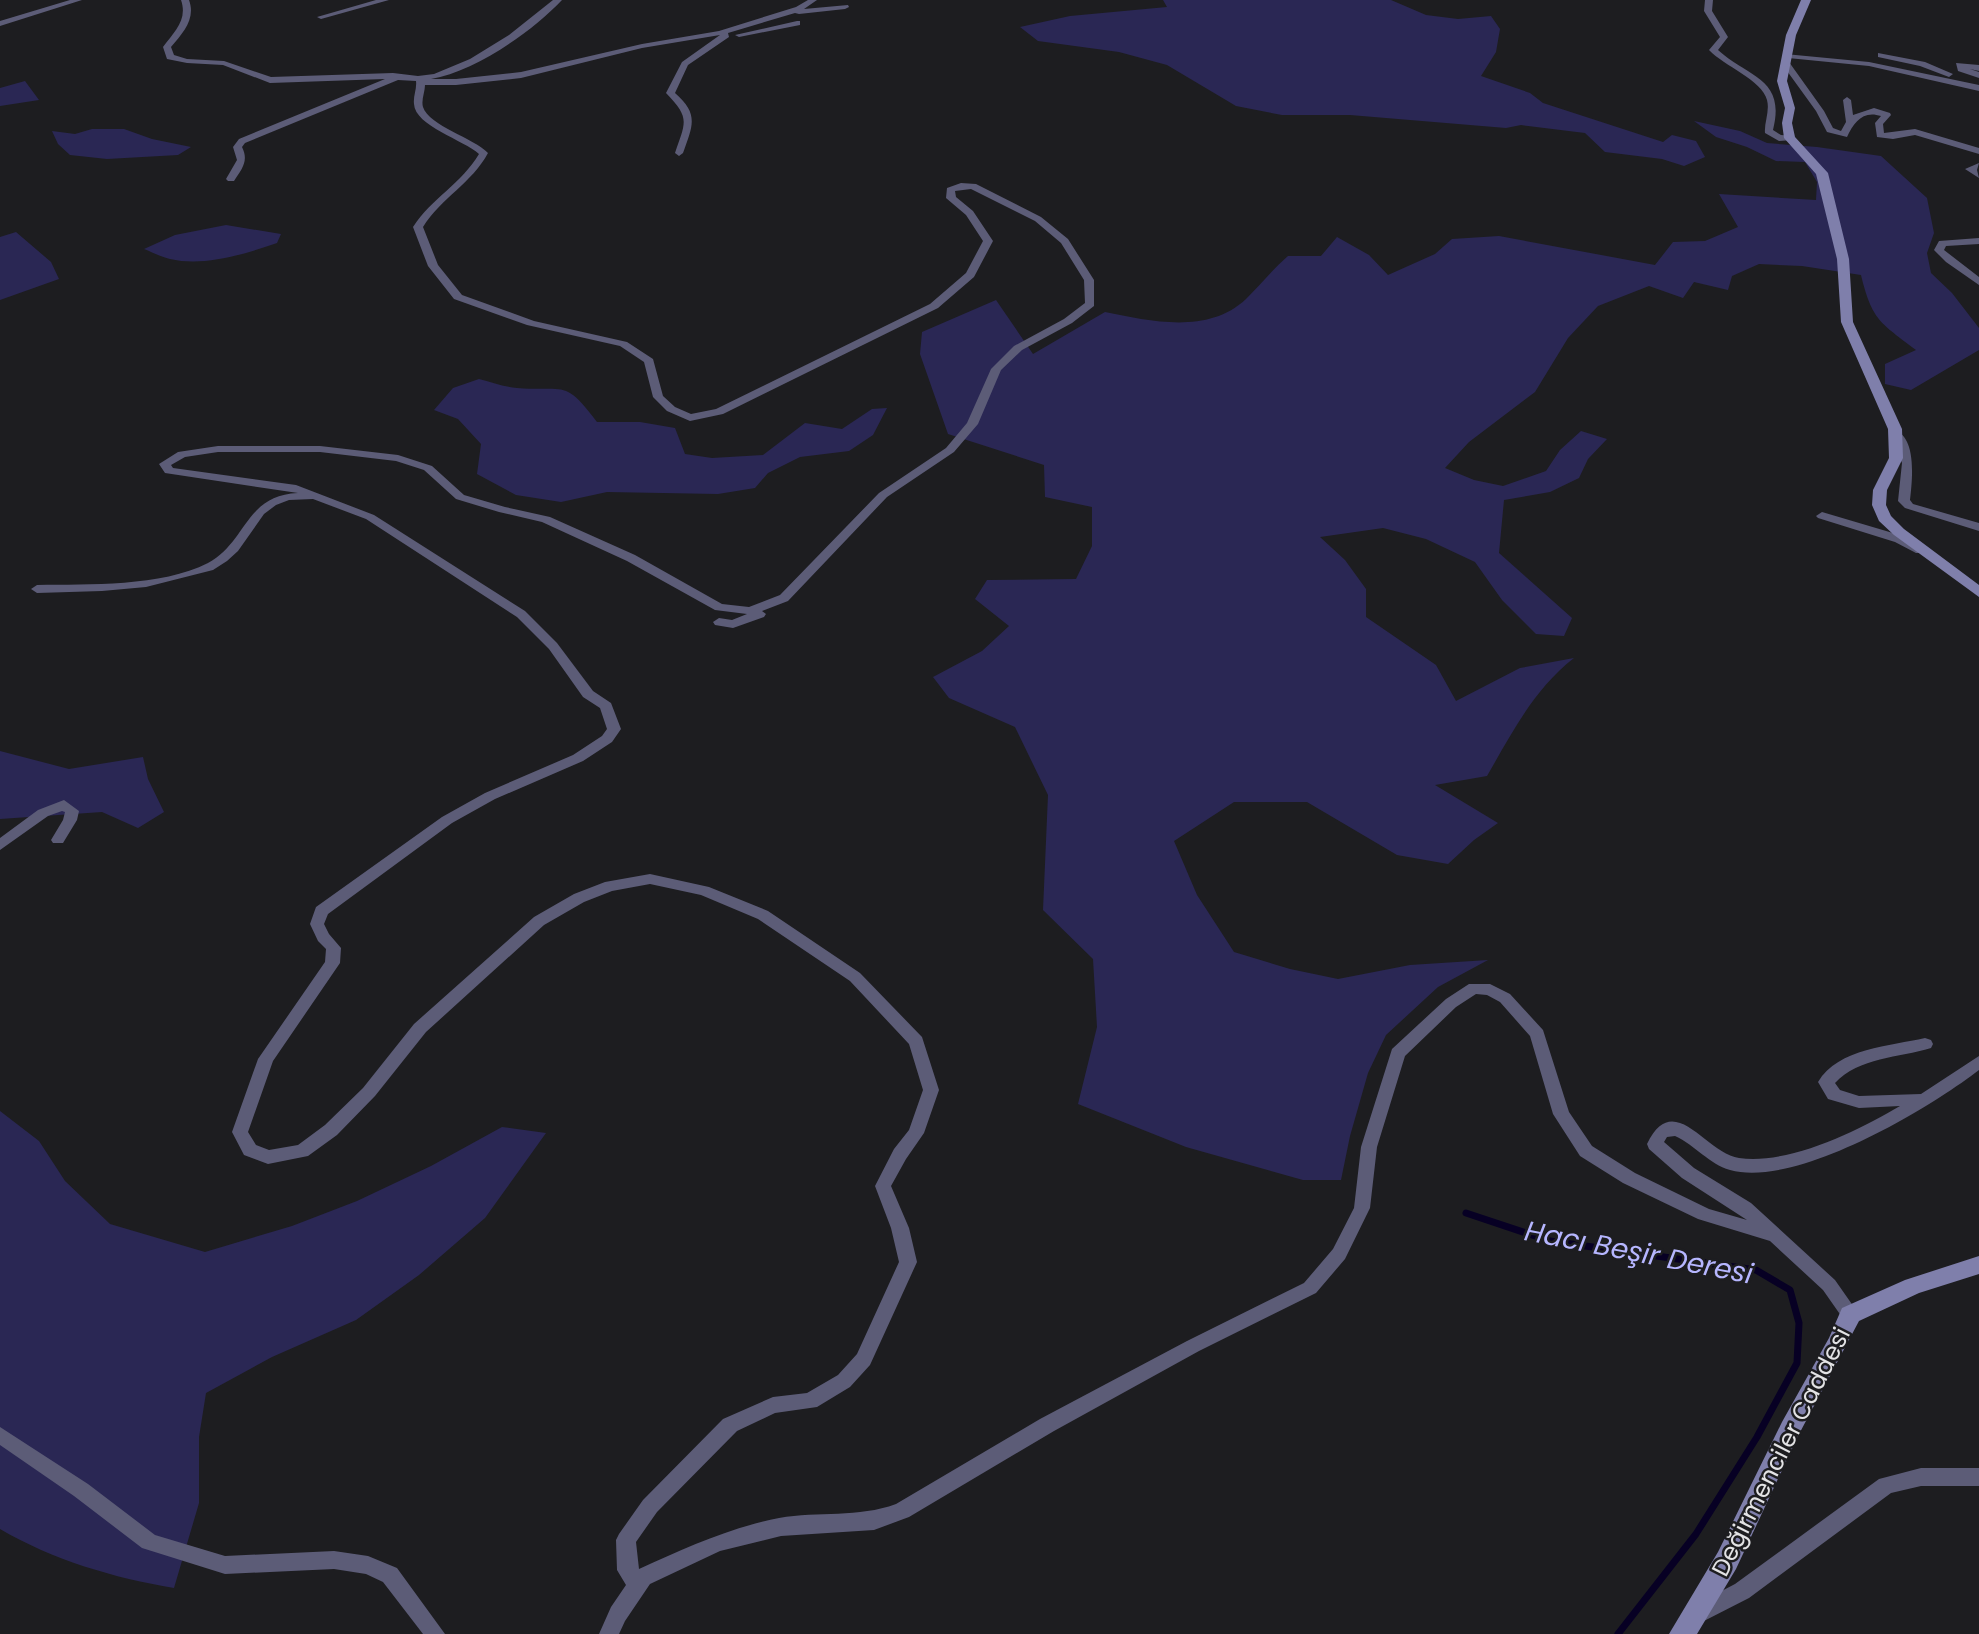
<svg xmlns="http://www.w3.org/2000/svg" width="1979" height="1634" font-family="Poppins,sans-serif">
  <style>
    .green { fill: #2a2754 }
    .lines { fill: none; stroke-linecap: round; stroke-linejoin: round }
    .stream { stroke: #070024; stroke-width: 7 }
    .street { fill: #5c5c77; fill-rule: evenodd }
    .secondary { fill: #7f7fab; fill-rule: evenodd }
    .labels { text-anchor: middle; stroke-width: 5; stroke-linejoin: round; paint-order: stroke }
    .near-street-label { font-size: 24px; fill: #e3e3e5; stroke: #1d1d20 }
    .near-water-label { font-size: 28px; font-style: italic; fill: #b6b6ff; stroke: #1d1d20 }
  </style>
  <rect width="100%" height="100%" fill="#1d1d20"/>
  <path class="green" d="M1163 0H1391L1426 15 1458 19 1491 16 1500 29 1496 52 1481 76 1530 93 1543 103 1663 142 1672 135 1696 141 1705 157 1684 166 1662 159 1605 152 1585 133 1521 125 1506 128 1350 115H1282L1236 106 1167 65 1119 52 1038 41 1020 27 1070 16 1167 7Z
    M25 81 39 100 0 106V88Z
    M1694 121 1740 131 1767 143 1817 147 1881 156 1927 198 1934 233 1927 253 1931 273 1952 293 1979 328V350L1911 390 1885 384V364L1916 350C1881 323 1872 321 1861 275L1802 266 1759 264 1732 276 1728 290 1694 282 1683 298 1649 286 1598 306 1568 338 1535 392 1469 442 1445 468 1474 480 1503 486 1546 471 1560 450 1581 431 1607 439 1588 459 1579 478 1550 492 1504 500 1499 553 1572 618 1564 636 1536 634 1502 600 1475 562 1426 539 1383 528 1320 537 1345 560 1366 589V617L1436 665 1456 701 1520 668 1574 658C1534 689 1512 733 1487 776L1435 785 1498 823 1474 840 1448 864 1397 855 1307 802H1234L1174 841 1197 895 1234 952 1290 969 1338 979 1410 965 1488 960 1438 987 1386 1035 1368 1073 1350 1136 1341 1180H1303L1186 1147 1078 1104 1097 1027 1093 959 1043 910 1048 795 1015 727 949 698 933 677 982 651 1009 626 975 599 987 580 1076 579 1092 546V507L1045 497 1044 465 948 434 920 354 922 332 996 300 1033 354 1105 312C1150 321 1208 335 1246 299 1260 285 1273 269 1288 256H1321L1337 237 1369 255 1388 275 1435 254 1452 239 1499 236 1655 265 1673 242 1705 241 1738 227 1719 194 1816 200 1817 182 1805 162 1776 161 1747 147 1716 137Z
    M92 129H124L152 139 191 147 178 155 107 159 70 155 58 144 52 131 75 134Z
    M226 225 281 234 277 243C245 254 204 267 170 259 161 257 152 252 144 249L175 235Z
    M16 232 51 262 59 279 0 300V237Z
    M479 379C491 382 504 387 517 388 565 392 564 378 597 422H640L675 428 685 454 712 458 763 455 805 423 842 429 872 409 887 408 873 435 849 451 800 457 768 473 755 488 718 494 607 492 561 502 516 495 477 474 481 444 458 419 434 410 453 388Z
    M0 751 69 769 143 757 148 779 164 812 138 828 102 812 0 819Z
    M0 1111 39 1141 65 1181 110 1224 205 1252 292 1226 357 1201 431 1166 502 1127 546 1133 485 1218 419 1275 356 1320 272 1357 206 1393 199 1437V1503L174 1588C114 1578 53 1560 0 1529Z"/>
  <g class="lines">
    <path class="stream" d="M1466 1213 1550 1241 1756 1270 1790 1290 1799 1323 1797 1363 1757 1437 1696 1534 1618 1634"/>
    <path class="street" d="M70 0H82L0 26V21Z
      M181 0H189C196 19 183 33 171 47L174 55 187 59 224 61 271 77 393 73 418 76 434 74 470 59 509 35 553 0H562C532 32 474 72 431 79H456L521 72 642 44 719 31 796 7 808 0H817L804 9 848 5 849 7 845 9 799 14 795 13 728 33 729 37 688 65 675 93C699 114 693 125 683 153L679 156 675 153C686 121 690 118 666 93L682 62 720 35 642 48 521 78 456 85H425C425 92 421 100 423 107 429 126 474 138 488 153 472 183 441 198 423 227L438 265 462 295 534 321 627 342 653 359 663 396 675 407 691 414 716 409 930 304 966 273 983 241 966 215 946 198 947 188 961 183 976 184 1041 217 1068 239 1094 280V306L1072 323 1022 350 1001 370 978 424 954 452 887 497 788 601 762 611 766 614 764 617 733 628 715 625 713 622 719 618 732 620 747 614 715 610 627 561 542 522 499 512 456 499 424 470 396 461 320 452H218L185 457 171 465 173 468 296 485 374 515 525 611 557 643 593 691 611 703 621 729 612 742 583 761 495 799 452 823 328 914 324 924 329 934 341 948 340 963 273 1061 248 1132 256 1145 269 1150 298 1145 325 1125 363 1088 414 1024 534 917 574 894 605 882 650 874 709 887 768 911 860 973 922 1037 939 1090 924 1133 906 1159 891 1186 909 1228 917 1262 870 1365 850 1387 817 1407 775 1413 737 1431 657 1512 636 1542 639 1569C685 1548 729 1528 779 1518 819 1511 858 1518 896 1504L1040 1419 1187 1341 1304 1283 1333 1249 1354 1208 1361 1147 1392 1049 1446 999 1469 984H1490L1510 994 1543 1030 1569 1112 1592 1146 1635 1173 1709 1209 1747 1220 1682 1178 1649 1149 1647 1144C1674 1088 1706 1154 1739 1158 1789 1165 1858 1131 1900 1106L1859 1108 1828 1099 1818 1082C1838 1048 1891 1046 1925 1038L1931 1040 1933 1044 1931 1048C1899 1058 1859 1057 1835 1083L1840 1090 1859 1096 1921 1094 1979 1056V1070C1927 1110 1796 1188 1730 1170 1709 1164 1695 1145 1675 1136L1667 1137 1664 1142 1694 1168 1751 1203 1835 1280 1856 1310 1859 1315 1856 1320 1850 1323 1844 1320 1823 1290 1770 1241 1698 1219 1623 1183 1580 1156 1553 1114 1530 1036 1500 1002 1487 995 1476 994 1456 1007 1405 1056 1377 1147 1370 1208 1345 1259 1316 1293 1199 1351 1054 1431 909 1517 874 1530 781 1536 720 1551 650 1584 625 1621 619 1634H599L611 1607 626 1585 617 1570 616 1540 619 1534 643 1500 723 1419 773 1397 807 1393 838 1375 857 1354 899 1262 891 1228 875 1186 894 1149 909 1130 923 1090 909 1044 850 981 758 919 701 895 650 884 612 891 584 902 544 925 426 1032 375 1096 337 1135 308 1156 268 1164 244 1155 232 1132 258 1059 325 962 326 949 318 941 310 924 316 907 442 817 485 793 573 755 602 736 607 729 600 708 583 697 549 649 517 617 366 519 313 499 289 500 276 505 264 514 238 551 227 561 213 570 146 587 102 591 37 593 31 589 37 585C89 584 161 587 208 563 247 542 245 495 298 493L165 473 159 464 178 452 218 446H320L398 455 432 466 464 495 505 507 550 517 635 555 722 604 749 607 780 595 879 493 946 448 967 423 991 369 1014 346 1064 319 1085 303 1084 280 1061 243 1035 221 971 189 955 191 956 197 973 211 993 241 974 277 938 308 723 414 690 421 667 411 653 397 644 362 620 346 527 325 454 299 428 266 413 227C431 199 462 183 479 154 464 140 415 126 414 104 413 96 417 89 416 81L398 80 245 143 242 147C249 161 242 169 234 181H228L226 179 237 160 233 147 239 139 385 79 270 83 223 65 187 63 167 59 163 47C174 32 188 20 181 0Z
      M376 0H389L321 19 317 17Z
      M1705 0H1713L1712 11 1728 37 1718 50C1749 78 1786 78 1773 130L1781 135 1793 136V140L1779 141 1765 133C1764 123 1770 111 1767 100 1762 80 1724 66 1709 50L1720 37 1704 11Z
      M797 21H800V25L739 37 735 35Z
      M1878 53 1925 62 1953 74 1949 77 1920 66 1878 57Z
      M1785 54 1869 62 1979 85V91L1869 66 1788 58 1784 56Z
      M1783 62H1789L1824 111 1833 128 1841 131 1846 122 1843 100 1847 97 1851 100 1853 115 1874 108 1890 113 1891 115 1883 124 1884 133 1915 129 1979 148V154L1915 135 1893 139 1877 137 1875 123 1881 116C1863 110 1854 122 1847 137L1827 132 1816 111 1782 64Z
      M1956 63 1979 65V71L1970 69 1979 72V78L1958 71Z
      M1979 163 1977 170 1979 178 1965 169Z
      M1979 238V244L1946 246 1944 250 1979 277V285L1946 262 1934 250 1939 241Z
      M1897 431C1917 441 1912 482 1910 500L1913 504 1979 523V531L1905 508 1898 501 1902 463 1891 434Z
      M1822 512 1903 536 1926 550 1924 553H1916L1895 542 1818 518 1816 516Z
      M64 800 79 811 77 820 63 843H53L51 840 63 820 65 812 62 811 48 816 0 850V838L38 810Z
      M0 1427 88 1484 155 1535 225 1556 334 1551 368 1556 397 1568 445 1634H423L383 1582 366 1574 334 1569 225 1574 142 1548 74 1496 0 1445Z
      M1921 1468H1979V1486H1921L1891 1493 1749 1598 1700 1623 1693 1620 1690 1613 1693 1606 1735 1584 1879 1479Z"/>
    <path class="secondary" d="M1801 0H1811L1796 35 1787 81 1795 108 1792 123 1795 137 1828 173 1849 259 1853 322 1902 429 1903 458 1887 490 1886 505 1891 516 1904 529 1979 585V597L1894 535 1879 521 1872 505 1873 490 1889 458 1888 429 1841 322 1837 259 1816 174 1784 138 1782 123 1785 108 1777 81 1786 35Z
      M1979 1256V1274L1919 1293 1859 1321 1798 1436 1736 1569 1697 1634H1669L1718 1552 1782 1422 1829 1338 1842 1308 1905 1280Z"/>
  </g>
  <g class="labels">
    <g class="near-street-label">
      <text transform="translate(1781 1452) rotate(-63)" y="8">Değirmenciler Caddesi</text>
    </g>
    <g class="near-water-label">
      <text transform="translate(1639 1252) rotate(11)" y="10">Hacı Beşir Deresi</text>
    </g>
  </g>
</svg>
